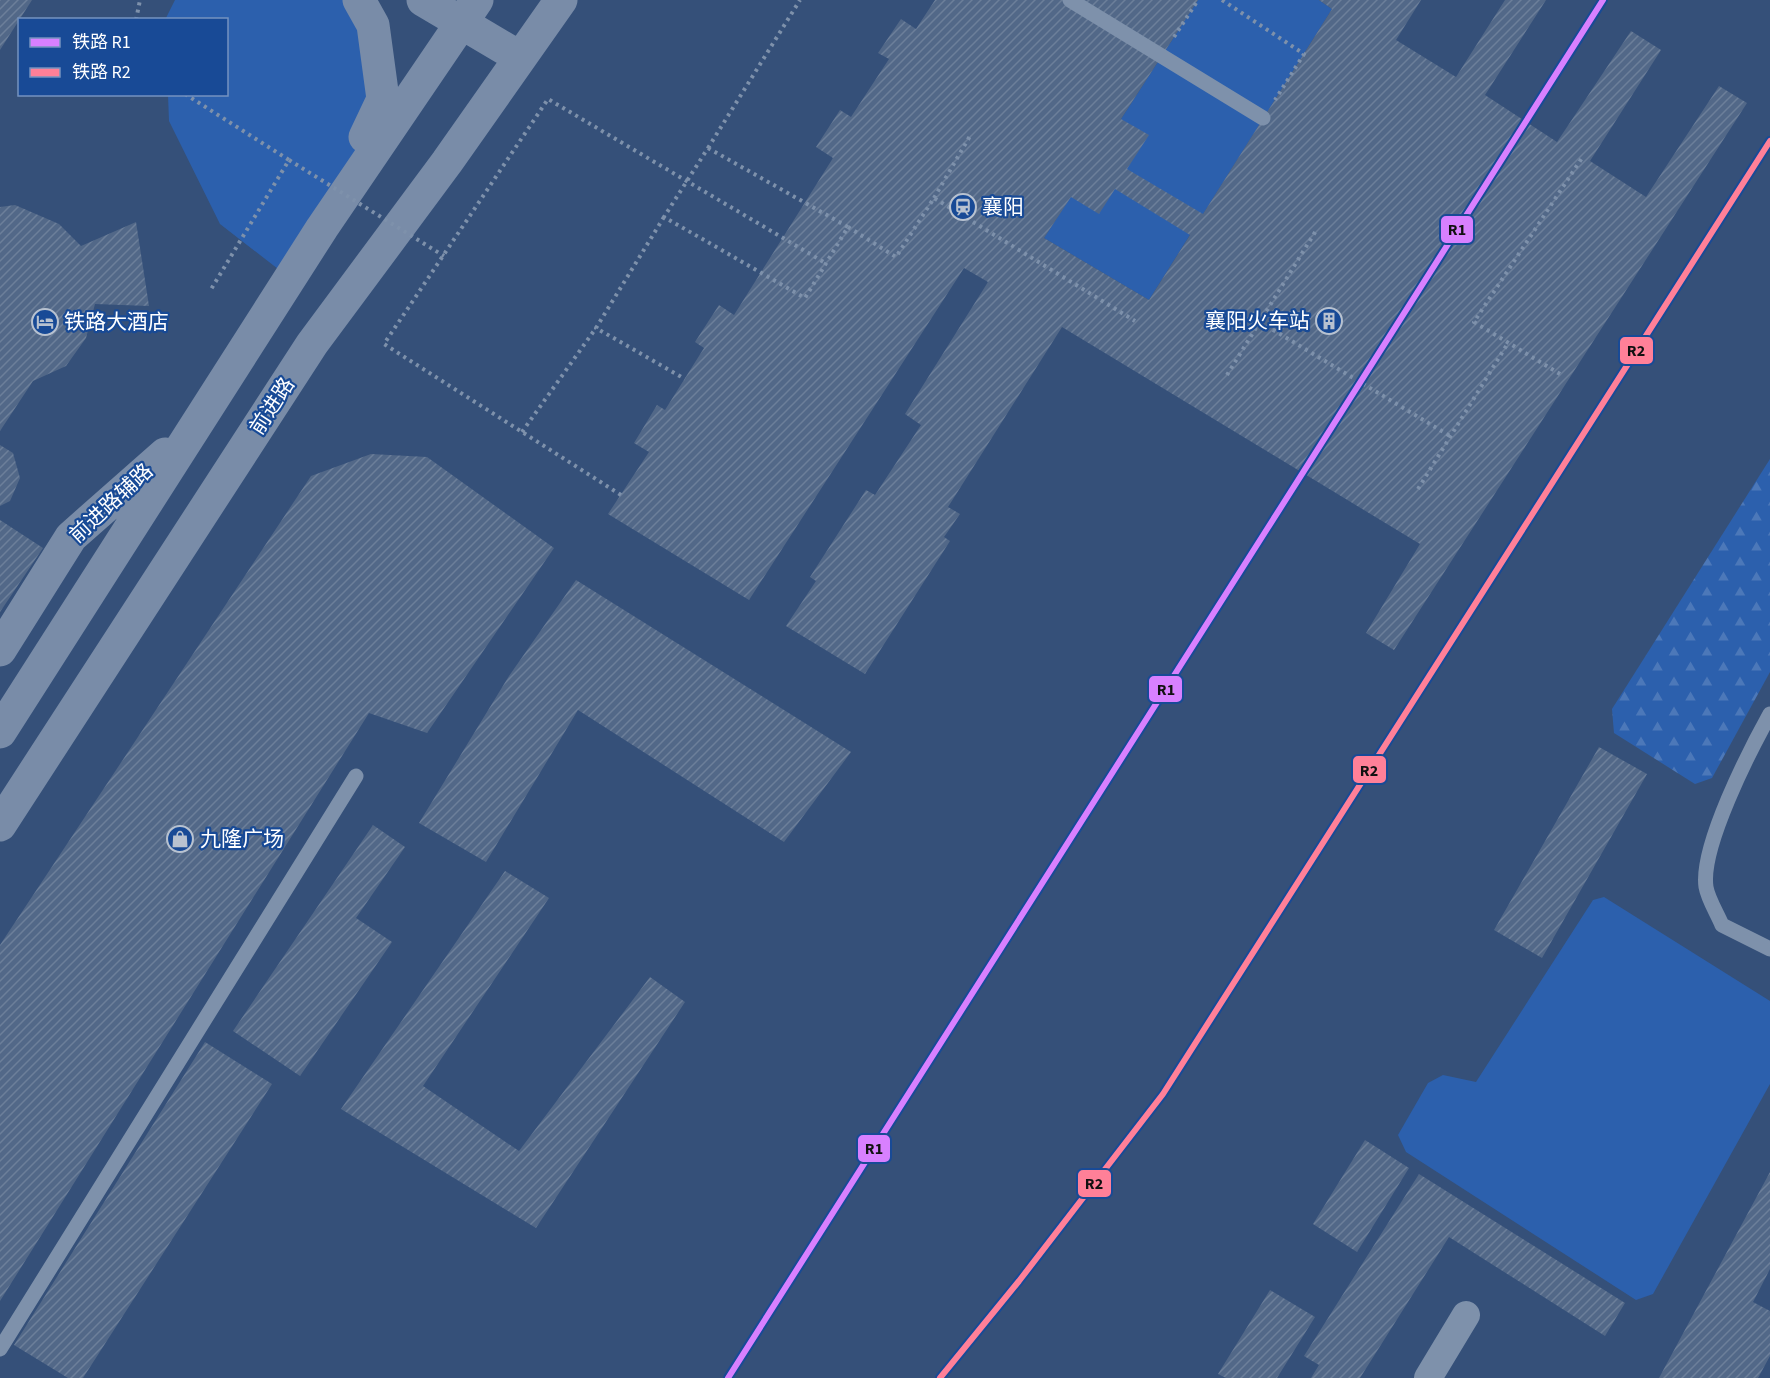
<svg xmlns="http://www.w3.org/2000/svg" width="1770" height="1378" font-family="'Source Sans 3','Noto Sans SC',sans-serif">
  <style>
    .green { fill: #2c60ad }
    .forest { fill: url(#forest-firs) }
    .building { fill: url(#building-hatch); fill-rule: evenodd }
    .lines { fill: none; stroke-linecap: round; stroke-linejoin: round }
    .path { stroke: #7e91ab; stroke-width: 4; stroke-dasharray: 3 4.5; stroke-linecap: butt }
    .lane { stroke: #7e91ab; stroke-width: 15 }
    .street { stroke: #7e91ab; stroke-width: 28 }
    .secondary { stroke: #798ca8; stroke-width: 33 }
    .path-bridge { stroke: #7e91ab; stroke-width: 4; stroke-dasharray: 3 4.5; stroke-linecap: butt }
    .rail-1-casing { stroke: #184a96; stroke-width: 10 }
    .rail-2-casing { stroke: #184a96; stroke-width: 10 }
    .rail-1 { stroke: #d880ff; stroke-width: 6 }
    .rail-2 { stroke: #ff8098; stroke-width: 6 }
    .labels { text-anchor: middle; stroke-width: 4.5; stroke-linejoin: round; paint-order: stroke }
    .poi-label { font-size: 21px; fill: #fff; stroke: #184a96; text-anchor: start }
    .street-label { font-size: 21px; fill: #fff; stroke: #184a96 }
    .line-badge { stroke: #184a96; stroke-width: 2 }
    .pale-badge-label { font-size: 16px; text-anchor: middle; font-weight: bold; fill: #111 }
  </style>
  <defs>
    <pattern id="forest-firs" width="22" height="20" patternUnits="userSpaceOnUse" patternTransform="scale(1.5)"><rect width="22" height="20" fill="#2c60ad"/><path d="M5 1l3.5 6h-7zM16 11l3.5 6h-7z" fill="#4c78b9"/></pattern>
    <pattern id="building-hatch" width="6" height="6" patternUnits="userSpaceOnUse" patternTransform="scale(1.5)"><rect width="6" height="6" fill="#526888"/><path d="M-1 1l2-2M0 6l6-6M5 7l2-2" fill="none" stroke="#6c7f9a"/></pattern>
  </defs>
  <rect width="100%" height="100%" fill="#355079"/>
  <path class="green" d="M175 0H359L383 99 291 279 220 224 169 121 168 95 226 94V20H165Z
    M1198 0H1319L1332 9 1149 300 1044 238Z
    M1604 897 1770 1001V1084L1653 1294 1636 1300 1406 1152 1398 1135 1428 1083 1443 1075 1476 1082 1593 900Z"/>
  <path class="forest" d="M1770 459V672L1712 778 1695 784 1614 733 1612 709Z"/>
  <path class="building" d="M0 0H32L0 50Z
    M935 0H1198L1121 119 1149 135 1127 169 1203 214 1332 9 1319 0H1421L1396 40 1456 77 1505 0H1546L1485 95 1557 142 1631 31 1661 50 1590 161 1646 197 1719 86 1747 103 1394 650 1366 633 1420 544 1062 327 948 507 960 514 944 537 950 541 865 674 786 626 816 581 810 577 866 490 875 495 921 425 905 414 988 282 964 268 749 600 608 514 649 452 634 443 657 405 665 410 704 348 695 342 719 305 734 315 833 158 816 147 840 110 851 117 889 59 878 53 901 19 916 29ZM1115 189 1190 235 1149 300 1044 238 1071 197 1099 214Z
    M15 205 59 224 81 246 136 222 149 306 95 304 86 338 66 366 33 381 0 431V207Z
    M0 445 13 453 20 478 10 501 0 506Z
    M371 454 427 457 554 548 427 733 369 713 0 1301V945L311 476Z
    M0 520 43 548 0 612Z
    M576 580 851 752 784 842 578 710 486 862 419 823 509 676Z
    M1599 747 1647 774 1542 958 1494 930Z
    M373 825 405 847 356 918 392 942 300 1076 233 1031Z
    M505 871 549 898 423 1086 519 1151 650 977 685 1002 536 1228 341 1109Z
    M205 1042 272 1084 83 1378H68L14 1345Z
    M1365 1140 1409 1168 1357 1252 1313 1224Z
    M1770 1172V1269L1753 1302 1770 1311V1356L1758 1378H1659Z
    M1419 1174 1625 1303 1605 1336 1449 1237 1360 1378H1311L1319 1365 1304 1356Z
    M1270 1290 1315 1317 1277 1378H1226L1218 1374Z"/>
  <g class="lines">
    <path class="path" d="M1222 0 1304 54 1275 100
      M136 20 140 0
      M1174 37 1198 0
      M185 94 289 160 210 291
      M708 148 848 227 805 298 664 217Z
      M708 148 800 0
      M934 198 970 136
      M664 217 596 328 685 379
      M848 227 896 257 934 198 1135 321
      M1260 322 1450 436
      M1560 374 1474 322 1582 158
      M1227 375 1317 229
      M522 432 596 328
      M1418 489 1508 343
      M621 495 384 344 548 99 827 264"/>
    <path class="lane" d="M1070 0 1263 118
      M1770 714C1750 750 1700 847 1706 887 1708 899 1717 913 1722 925L1770 949
      M0 1349 356 776"/>
    <path class="street" d="M1428 1378 1466 1315"/>
    <path class="secondary" d="M359 0 373 25 383 99 365 137
      M423 0 519 57
      M0 650 71 537 165 454
      M0 732 322 228 477 0
      M0 825 312 344 447 162 561 0"/>
    <path class="path-bridge" d="M289 160 444 256"/>
    <defs>
      <path id="rail-1" d="M728 1378 1603 0"/>
      <path id="rail-2" d="M940 1378 1019 1281 1163 1094 1770 141"/>
    </defs>
    <use href="#rail-1" class="rail-1-casing"/>
    <use href="#rail-2" class="rail-2-casing"/>
    <use href="#rail-1" class="rail-1"/>
    <use href="#rail-2" class="rail-2"/>
  </g>
  <defs>
    <symbol id="station-ring" viewBox="-11 -11 22 22"><circle r="9.5" fill="#184a96" stroke="#b8c2d0" stroke-width="1.5"/><path d="M-3-6H3Q5-6 5-4V2Q5 4 3 4L4.5 6H3L1.5 4h-3L-3 6H-4.5L-3 4Q-5 4-5 2V-4Q-5-6-3-6ZM-3.5-4v3h7v-3ZM-3.5 1v1.5H-2V1ZM2 1v1.5H3.5V1Z" fill="#b8c2d0"/></symbol>
    <symbol id="building-ring" viewBox="-11 -11 22 22"><circle r="9.5" fill="#184a96" stroke="#b8c2d0" stroke-width="1.5"/><path d="M-4-6H4V6H1V3H-1V6H-4ZM-2.5-4.3h1.7v1.8h-1.7ZM.8-4.3h1.7v1.8H.8ZM-2.5-1h1.7V.8h-1.7ZM.8-1h1.7V.8H.8Z" fill="#b8c2d0"/></symbol>
    <symbol id="hotel-ring" viewBox="-11 -11 22 22"><circle r="9.5" fill="#184a96" stroke="#b8c2d0" stroke-width="1.5"/><path d="M-6-4.5h1.5V1H6V5H4.5V3h-9V5H-6ZM-4 0a1.8 1.8 0 1 1 3.6 0ZM.5 0V-2.5h3Q6-2.5 6 0Z" fill="#b8c2d0"/></symbol>
    <symbol id="shop-ring" viewBox="-11 -11 22 22"><circle r="9.5" fill="#184a96" stroke="#b8c2d0" stroke-width="1.5"/><path d="M-5-2.5h2.3a2.7 3.5 0 0 1 5.4 0H5L5.5 6h-11ZM-1.5-2.5h3a1.5 2.3 0 0 0-3 0Z" fill="#b8c2d0"/></symbol>
  </defs>
  <g fill-rule="evenodd">
    <use href="#station-ring" x="948" y="192" width="30" height="30"/>
    <use href="#building-ring" x="1314" y="306" width="30" height="30"/>
    <use href="#hotel-ring" x="30" y="307" width="30" height="30"/>
    <use href="#shop-ring" x="165" y="824" width="30" height="30"/>
  </g>
  <g class="labels">
    <g class="poi-label">
      <text x="982" y="214">襄阳</text>
      <text x="1310" y="328" text-anchor="end">襄阳火车站</text>
      <text x="64" y="329">铁路大酒店</text>
      <text x="200" y="846">九隆广场</text>
    </g>
    <g class="street-label">
      <text transform="translate(272 406) rotate(-57)" y="7">前进路</text>
      <text transform="translate(111 503) rotate(-43)" y="7">前进路辅路</text>
    </g>
  </g>
  <g class="line-badge">
    <rect x="1440" y="215" width="34" height="29" rx="6" fill="#d880ff"/>
    <rect x="1619" y="336" width="35" height="29" rx="6" fill="#ff8098"/>
    <rect x="1148" y="675" width="35" height="28" rx="6" fill="#d880ff"/>
    <rect x="1352" y="755" width="35" height="29" rx="6" fill="#ff8098"/>
    <rect x="857" y="1134" width="34" height="29" rx="6" fill="#d880ff"/>
    <rect x="1077" y="1169" width="35" height="29" rx="6" fill="#ff8098"/>
  </g>
  <g class="pale-badge-label">
    <text x="1457" y="235">R1</text>
    <text x="1636" y="356">R2</text>
    <text x="1166" y="695">R1</text>
    <text x="1369" y="776">R2</text>
    <text x="874" y="1154">R1</text>
    <text x="1094" y="1189">R2</text>
  </g>
  <rect x="18" y="18" width="210" height="78" fill="#184a96" stroke="#7492c0" stroke-width="1.5"/>
  <rect x="30" y="38" width="30" height="9" fill="#d880ff" stroke="#7492c0" stroke-width="1.5"/>
  <text x="72" y="48" font-size="18" fill="#ffffff">铁路 R1</text>
  <rect x="30" y="68" width="30" height="9" fill="#ff8098" stroke="#7492c0" stroke-width="1.5"/>
  <text x="72" y="78" font-size="18" fill="#ffffff">铁路 R2</text>
</svg>
